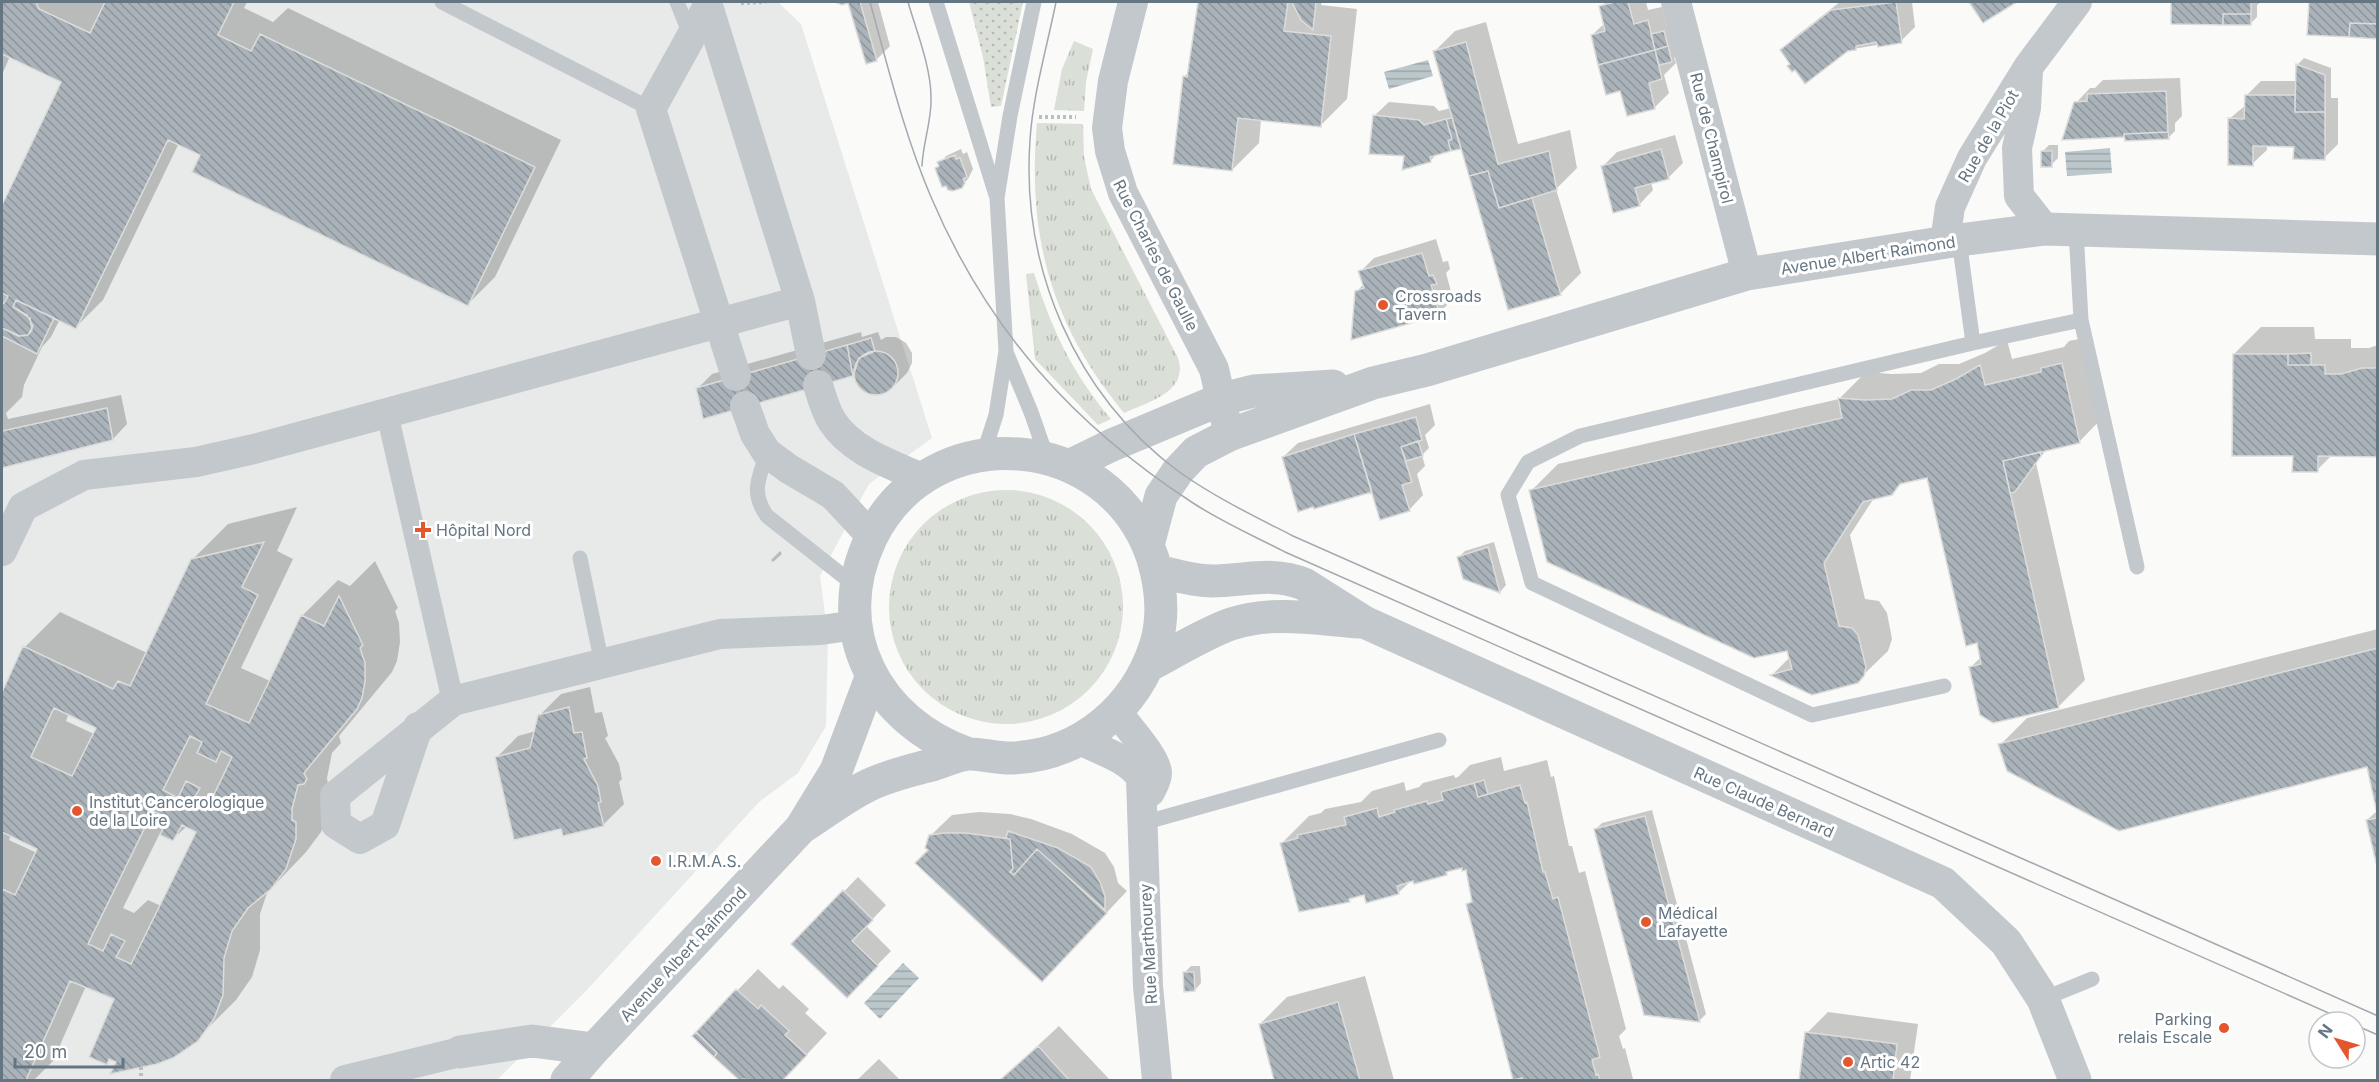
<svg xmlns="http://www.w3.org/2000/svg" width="2379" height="1082" font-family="Inter,sans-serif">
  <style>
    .built { fill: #e8e9e9 }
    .grass { fill: url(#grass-tufts) }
    .park { fill: url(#park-dots) }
    .water { fill: url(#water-rules) }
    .shadow { fill: #0003; fill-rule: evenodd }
    .building { fill: url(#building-back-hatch); stroke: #dcdcda; stroke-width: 1.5; fill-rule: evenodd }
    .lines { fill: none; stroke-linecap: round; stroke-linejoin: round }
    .path { stroke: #bbbfc2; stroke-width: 4; stroke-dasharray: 3 3; stroke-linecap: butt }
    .service { stroke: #c3c8cc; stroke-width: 15 }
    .pedestrian { stroke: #c3c8cc; stroke-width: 22 }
    .minor { stroke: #c3c8cc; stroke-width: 30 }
    .tertiary { stroke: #c3c8cc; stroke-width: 33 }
    .tram { stroke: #a2aab0; stroke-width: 1.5 }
    .poi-dot { fill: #e4572e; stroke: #fff; stroke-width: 2 }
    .labels { text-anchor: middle; stroke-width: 6; stroke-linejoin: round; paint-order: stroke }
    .street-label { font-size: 16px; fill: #657683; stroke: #fff }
    .poi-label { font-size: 16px; fill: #657683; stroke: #fff; text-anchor: start }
  </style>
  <defs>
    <pattern id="grass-tufts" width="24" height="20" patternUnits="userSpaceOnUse" patternTransform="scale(1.5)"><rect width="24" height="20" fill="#dadfd7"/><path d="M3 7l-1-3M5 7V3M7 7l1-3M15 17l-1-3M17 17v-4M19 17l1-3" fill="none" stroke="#b4b9b4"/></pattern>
    <pattern id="park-dots" width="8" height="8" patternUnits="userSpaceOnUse" patternTransform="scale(1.5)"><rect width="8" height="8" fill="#dadfd7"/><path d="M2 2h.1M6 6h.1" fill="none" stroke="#b4b9b4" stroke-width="1.8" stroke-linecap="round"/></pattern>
    <pattern id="water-rules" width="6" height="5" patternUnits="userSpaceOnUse" patternTransform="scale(1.5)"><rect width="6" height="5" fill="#bbc7cb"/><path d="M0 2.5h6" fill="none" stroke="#9ca6aa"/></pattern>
    <pattern id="building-back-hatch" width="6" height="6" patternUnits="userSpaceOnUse" patternTransform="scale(1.5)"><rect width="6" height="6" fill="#aab3b9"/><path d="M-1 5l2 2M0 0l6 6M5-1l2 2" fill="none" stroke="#8e969c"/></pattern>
  </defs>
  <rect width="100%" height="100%" fill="#fafaf8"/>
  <path class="built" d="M2 2H778L801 24 932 438 869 484 820 576 828 636 826 726 798 773 759 802 586 991 497 1080H2Z"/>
  <path class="grass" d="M1074 41 1093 49 1086 82 1084 111 1054 110 1062 69Z
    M1037 123 1083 124 1084 157 1091 189 1178 358C1189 392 1148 402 1124 413 1051 324 1027 237 1037 123Z
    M1034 273C1052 330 1072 373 1111 419L1098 425 1035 359 1026 274Z
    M889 607a117 117 0 1 1 234 0a117 117 0 1 1-234 0Z"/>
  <path class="park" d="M969 2H1023L1001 106 991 107 983 57Z"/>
  <path class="water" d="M1428 60 1433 76 1389 89 1384 72Z
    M2110 148 2112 173 2067 176 2065 152Z
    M903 963 919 978 880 1019 864 1003Z"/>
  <path class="shadow" d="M2 2H247L244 8 273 22 288 8 561 140 495 277 468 304 202 154 179 143 103 300 76 327 60 319 51 337 42 347 24 385 22 397 6 413 8 419 121 395 127 424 113 439 2 467V294L5 293 2 291V209L63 81 10 56 2 75Z
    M850 2H878L890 46 876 60 867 62Z
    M1199 2H1322L1321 5 1357 9 1347 99 1320 126 1261 119 1259 143 1232 170 1184 77 1189 72Z
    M1606 2H1646L1648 10 1662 7 1667 26 1671 25 1679 54 1674 58 1676 63 1664 75 1669 93 1654 108 1622 89 1592 35 1605 23 1601 7Z
    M1840 2H1912L1915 27 1901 41 1847 50 1795 68 1782 50 1796 36Z
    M1971 2H2014L1984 21Z
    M2173 2H2261L2257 5V17L2250 24 2173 23Z
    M2311 2H2378V37L2309 34Z
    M1486 22 1518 144 1570 130 1577 168 1556 189 1581 273 1560 294 1509 309 1461 146 1437 154 1430 161 1405 155 1374 116 1389 102 1434 106 1439 111 1451 108 1434 52 1455 31Z
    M2304 58 2331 68V98H2338V144L2324 158 2295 145H2267V150L2252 164 2229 119 2246 105V96L2261 81H2297L2298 64Z
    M2180 78 2182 116 2175 123V131L2168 138 2125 134 2124 136 2076 103 2090 88H2095L2103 80Z
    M1675 135 1683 163 1669 177 1651 182 1653 190 1639 205 1603 166 1617 152Z
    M2049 145H2058V158L2051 165 2042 152Z
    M961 149 963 154 967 152 973 169 968 179 961 186 936 168 946 156Z
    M1436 239 1443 262 1448 261 1450 269 1446 273 1453 299 1439 313 1357 291 1364 284 1360 272 1374 258Z
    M2261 327H2314L2315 339H2351V348H2369L2378 345V455H2332L2317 470 2294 455 2234 354Z
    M861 332 862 337 878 332 881 340 886 337H896L906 343 912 353V363L907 373 892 388 881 394H873L862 389 857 380 856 373 704 417 698 388 712 374Z
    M2089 337 2106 414 2080 441 2046 450 2036 463 2085 680 2058 707 1971 667 1981 657 1928 476 1903 482 1891 494 1874 498 1850 535 1865 599 1879 601 1887 613 1892 639 1888 651 1860 678 1773 674 1790 657 1788 649 1531 491 1558 464 1839 399 1866 372 1892 374 1921 373 1939 364H1959L1985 353 2007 340 2012 359 2064 347 2069 341Z
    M1430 404 1435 425 1425 435 1429 448 1422 455 1425 466 1417 474 1423 495 1409 510 1373 490 1283 457 1298 443Z
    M297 507 277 551 293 559 241 668 270 681 302 616 338 580 350 586 375 561 398 608 395 611 399 623 400 642 397 661 392 672 339 736 341 743 332 753 327 778 331 802 321 832 306 852 267 893 260 914V950L252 977 236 1000 200 1036 118 1062 111 1058 107 1063 115 998 86 986 53 1061 34 1080H2V695L25 647 60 612 147 653 192 560 228 524ZM69 713 98 727 94 734 66 721ZM187 826 198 831 161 906 148 900 134 913 123 908 160 833 173 839ZM11 835 39 848 37 853 9 840Z
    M1494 542 1506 585 1500 592 1464 578 1458 558 1465 551Z
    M780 551 782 554 773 562 771 560Z
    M2378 629V865L2367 820 2377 811 2368 765 2000 745 2027 718Z
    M590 687 595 713 602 712 608 736 605 738 619 764 622 779 619 782 624 804 603 825 562 827 497 757 518 736 536 731 540 715 561 694Z
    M1501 757 1504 771 1547 760 1551 777 1554 776 1569 846H1572L1579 873 1585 871 1626 1029 1619 1036 1623 1049 1625 1048 1633 1079 1631 1080H1524L1468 904 1473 899 1468 868 1463 866 1449 870 1446 874 1410 882 1399 892 1367 901 1365 893 1354 896 1349 900 1282 843 1309 816 1321 813 1325 809 1361 802 1372 791 1404 782 1406 791 1419 787 1423 783 1454 775 1455 778 1458 777 1470 765Z
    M1652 810 1706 1014 1700 1020 1645 1014 1595 830 1602 823Z
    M979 812 1010 814 1031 819 1072 834 1105 853 1114 867 1118 883 1127 891 1063 959 930 850V836L952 815Z
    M858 877 886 905 866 926 891 951 847 996 793 944Z
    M1191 966H1200L1201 983 1195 990 1184 973Z
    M758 969 779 989 783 985 809 1009 805 1013 827 1033 783 1080H741L694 1036Z
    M1365 976 1394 1080H1276L1260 1024 1287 997Z
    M1828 1012 1918 1024 1910 1080H1801L1807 1033Z
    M1059 1026 1110 1080H1000L1008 1073Z
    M879 1059 900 1080H857Z"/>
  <path class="building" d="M2 2H36L39 9 90 33 105 2H234L218 35 251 51 260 34 535 167 468 306 192 172 200 155 168 140 76 329 16 300 13 307 27 315 33 326 28 335 18 336 2 328V302L4 303 8 296 2 293V205L61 82 2 54Z
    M835 2H860L877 61 866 64 848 3 842 5Z
    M1198 2H1288L1284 31 1331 36 1321 127 1238 118 1232 171 1173 164 1183 76 1187 77Z
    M1292 2H1316L1313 30 1301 20Z
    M1615 2H1628L1634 24 1648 20 1655 50 1598 65 1591 35 1605 31 1599 6Z
    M1896 2 1902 43 1878 47 1876 42 1856 46V50L1848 51 1805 84 1795 70 1792 72 1787 66 1790 64 1780 50 1831 10Z
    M1969 2H2017L1983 23Z
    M2171 2H2251V14H2223V25L2171 24Z
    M2309 2H2378V24L2350 23 2349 37 2307 35Z
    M2223 14H2251V25H2223Z
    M2350 23 2378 24V39L2349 37Z
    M1664 31 1668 46 1655 50 1651 34Z
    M1466 42 1498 164 1549 151 1557 190 1499 208 1488 171 1469 176 1433 51Z
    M1668 46 1672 62 1659 65 1655 50Z
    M1655 50 1662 79 1649 83 1655 109 1627 116 1620 91 1606 95 1598 65Z
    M2296 64 2325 75V112H2295Z
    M2166 91 2168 132 2124 134V137L2062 140 2074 102 2087 101V94Z
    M2245 95H2295V112H2325V160L2293 159 2294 147 2253 146V166L2228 165V118L2244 119Z
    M1373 115 1419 120 1424 125 1446 119 1452 139 1448 141 1451 151 1430 157 1431 162 1402 170 1404 156 1369 154Z
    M1452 118 1461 149 1451 151 1448 141 1452 139 1446 119Z
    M2168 132 2169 139 2125 141 2124 134Z
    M1661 149 1669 179 1635 188 1640 206 1613 213 1601 166Z
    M2041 151H2052V167H2041Z
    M955 155 956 159 960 158 967 177 963 179 965 183 962 188 953 191 948 190 946 186 942 187 935 168 939 166 937 162Z
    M1488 171 1499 208 1532 198 1561 295 1508 310 1469 176Z
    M1422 253 1429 276 1433 275 1437 284 1431 285 1440 315 1351 340 1355 291 1364 288 1358 271Z
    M16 300 54 318 37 354 2 336V328L20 336 28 335 32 330 30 318 13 307Z
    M871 338 875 351 859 358 853 376 847 345Z
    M847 345 853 376 703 419 696 388Z
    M854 373a22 22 0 1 1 44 0a22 22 0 1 1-44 0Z
    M2311 353V365H2288V354Z
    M2233 354H2288V365H2325V374H2341L2362 368H2378V457L2318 456V472H2292L2293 456H2232Z
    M2062 363 2080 443 2003 461 2059 708 1993 723 1980 715 1969 667 1981 664 1977 643 1966 646 1927 478 1900 484 1892 495 1863 502 1824 563 1839 626 1852 628 1858 635 1866 667 1864 676 1858 683 1812 695 1770 675 1792 669 1787 651 1754 658 1547 562 1529 490 1842 418 1838 398 1865 400 1892 399 1911 390H1931L1956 379 1980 365 1985 385 2041 372V368Z
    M107 408 113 440 2 468V431Z
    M1416 417 1422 440 1401 447 1412 482 1402 485 1410 511 1380 520 1354 434Z
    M1354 434 1372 492 1314 509 1313 507 1298 512 1282 457Z
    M1418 441 1423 456 1406 461 1401 447Z
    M2040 452 2041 456 2015 492 2010 493 2003 461Z
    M264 542 242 587 258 595 206 704 249 723 301 615 324 626 339 596 363 645 360 648 365 663V682L362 698 357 709 304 773 307 779 304 784 298 785 292 809V820L296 822V839L286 869 271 889 248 908 232 931 224 958 223 995 214 1019 198 1041 173 1058 157 1064 110 1074 116 1062 109 1059 107 1065 89 1057 114 999 70 981 26 1080H2V889L15 895 37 849 2 832V692L23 646 113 689 118 681 130 686 191 559ZM54 708 96 728 72 776 31 757ZM190 736 202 742 197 753 216 762 221 751 232 757 206 811 191 804 200 788 186 781 178 798 163 790ZM153 811 168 818 160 835 173 841 182 825 196 832 131 964 116 957 125 941 111 934 103 951 88 944Z
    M1488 547 1500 593 1463 579 1457 557Z
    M2378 648V818L2367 767 2119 831 2007 771 1998 744Z
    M569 707 574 733 582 732 587 758 584 759 598 786 601 802 598 803 604 826 563 836 561 829 514 840 495 757 530 748 538 715Z
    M1484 780 1488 794 1478 797 1474 783Z
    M1474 783 1478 797 1520 785 1525 803 1527 802 1543 872H1545L1553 899 1558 897 1600 1057 1592 1060 1596 1075 1598 1074 1600 1080H1522V1078L1513 1080 1466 904 1472 902 1466 870 1462 871V868L1446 872 1447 875 1414 884 1413 881 1397 886 1399 894 1366 903 1364 895 1349 899 1350 902 1299 912 1280 843 1298 838 1297 835 1346 825 1344 817 1377 808 1379 817 1395 812 1394 810 1427 801 1428 804 1443 800 1441 792Z
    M1645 816 1700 1022 1644 1015 1594 829Z
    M2377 818H2378V871L2366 820Z
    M1008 831 1058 848 1091 867 1100 882 1105 896V910L1037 849 1014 875 1010 872 1013 869 1010 839 1006 838Z
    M944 833H966L1010 839 1013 869 1010 872 1014 875 1037 849 1107 913 1042 982 915 863 928 850 925 848 929 835Z
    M843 890 873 920 852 941 878 966 847 998 791 944Z
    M1183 972H1194L1195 991 1184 992Z
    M736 989 758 1009 761 1005 789 1031 785 1035 807 1055 783 1080H747L745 1079 739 1080 714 1057 717 1053 696 1032Z
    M1338 1002 1360 1080H1274L1259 1024Z
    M696 1032 717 1053 714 1057 692 1036Z
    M1805 1032 1897 1044 1893 1080H1799Z
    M1038 1046 1069 1080H1000Z"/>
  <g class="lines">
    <path class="path" d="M741 3 766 2
      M1039 117H1076
      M141 1067V1080"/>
    <path class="service" d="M442 2 651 109
      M677 2 691 37
      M936 2 996 195
      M1959 240 1973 343
      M2081 320 2137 567
      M1006 352 1031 412 1047 458
      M767 453C759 478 750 492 767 516L857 587
      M983 455 996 415 1006 351 997 198 1010 116 1034 2
      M580 558 602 664
      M1944 686 1812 715 1532 583 1508 495 1528 462 1580 436 1973 343 2081 320 2076 230
      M1143 823 1439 740
      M2043 999 2092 979"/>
    <path class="pedestrian" d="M387 413 453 701"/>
    <path class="minor" d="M1133 2 1113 81 1107 128 1110 151 1123 193 1214 369 1229 435
      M1676 2 1747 274
      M2028 71 2026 108 2017 148 2019 196 2045 229
      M1945 242 1950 207 1972 158 2029 66 2077 2
      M736 376 651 109 708 6 800 301 811 355
      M818 385C822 397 825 410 832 421 852 452 891 464 924 479
      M745 406 755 434 767 453 789 469 833 495 872 537
      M2 551 23 507 84 475 196 462 254 449 800 301
      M1117 712C1127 726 1157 758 1157 773 1157 780 1153 786 1150 792
      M418 727 385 825 360 839 336 824 335 796 453 701 720 634 821 630 856 625
      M1080 740C1099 750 1130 759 1141 778L1148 986 1157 1080
      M345 1080 460 1052"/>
    <path class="tertiary" d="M1069 466 1112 445 1222 399 1254 391 1333 386
      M1148 545 1161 496 1178 471 1196 452 1229 435 1373 383 1427 370 1747 274 1959 240 2045 229 2378 239
      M1157 571C1174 575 1193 581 1212 581 1244 581 1272 571 1304 584L1364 622 1943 883 2006 942 2043 999 2075 1080
      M1148 666C1175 652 1203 634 1231 624 1272 610 1318 619 1360 622
      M801 828C823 814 846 796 869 785 890 775 913 770 935 764 945 761 957 755 968 754 979 753 999 759 1013 758 1081 755 1136 708 1156 644 1164 617 1161 586 1153 559 1111 430 931 415 871 538 827 630 876 722 969 754
      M460 1052 532 1041 594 1049
      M567 1080 594 1049 801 828 836 771 872 675"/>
    <path class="tram" d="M870 2C888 67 904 134 931 197 987 329 1073 425 1193 503 1222 522 1254 536 1285 552L2349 1022
      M908 2C916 30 931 67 931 97 932 120 923 142 922 166
      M1056 2C1047 47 1033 94 1030 140 1021 268 1075 394 1178 471 1214 497 1254 516 1293 536L2378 1016
      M2355 1025 2378 1035"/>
  </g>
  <g class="poi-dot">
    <circle cx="1383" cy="305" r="6"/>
    <path d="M420 521h6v6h6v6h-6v6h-6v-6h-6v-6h6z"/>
    <circle cx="77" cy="811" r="6"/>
    <circle cx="656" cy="861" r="6"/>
    <circle cx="1646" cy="922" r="6"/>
    <circle cx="2224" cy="1028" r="6"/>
    <circle cx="1848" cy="1062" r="6"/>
  </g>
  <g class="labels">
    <g class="street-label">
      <text transform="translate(1988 136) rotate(-60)" y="6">Rue de la Piot</text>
      <text transform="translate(1712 138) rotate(76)" y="6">Rue de Champirol</text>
      <text transform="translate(1156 255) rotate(63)" y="6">Rue Charles de Gaulle</text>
      <text transform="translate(1868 255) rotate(-9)" y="6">Avenue Albert Raimond</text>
      <text transform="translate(1764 802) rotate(24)" y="6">Rue Claude Bernard</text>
      <text transform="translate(1148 944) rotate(-93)" y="6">Rue Marthourey</text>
      <text transform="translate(683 954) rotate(-47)" y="6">Avenue Albert Raimond</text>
    </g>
    <g class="poi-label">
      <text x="1395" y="302">Crossroads<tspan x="1395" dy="18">Tavern</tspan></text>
      <text x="436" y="536">Hôpital Nord</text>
      <text x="89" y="808">Institut Cancerologique<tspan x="89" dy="18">de la Loire</tspan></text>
      <text x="668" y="867">I.R.M.A.S.</text>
      <text x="1658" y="919">Médical<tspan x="1658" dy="18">Lafayette</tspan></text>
      <text x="2212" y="1025" text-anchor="end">Parking<tspan x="2212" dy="18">relais Escale</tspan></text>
      <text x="1860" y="1068">Artic 42</text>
    </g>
  </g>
  <rect width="2379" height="1082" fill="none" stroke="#657683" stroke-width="6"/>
  <g transform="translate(2337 1040) rotate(307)"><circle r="28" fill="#ffffff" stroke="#c1c8cd" stroke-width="1.5"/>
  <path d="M0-4.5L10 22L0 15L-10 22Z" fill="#e4572e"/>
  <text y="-9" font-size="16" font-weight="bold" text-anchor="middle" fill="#657683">N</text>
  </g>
  <path d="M15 1058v9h108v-9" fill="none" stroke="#657683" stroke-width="3"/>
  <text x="24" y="1058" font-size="18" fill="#657683" stroke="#ffffff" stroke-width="4.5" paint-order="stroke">20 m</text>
</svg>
